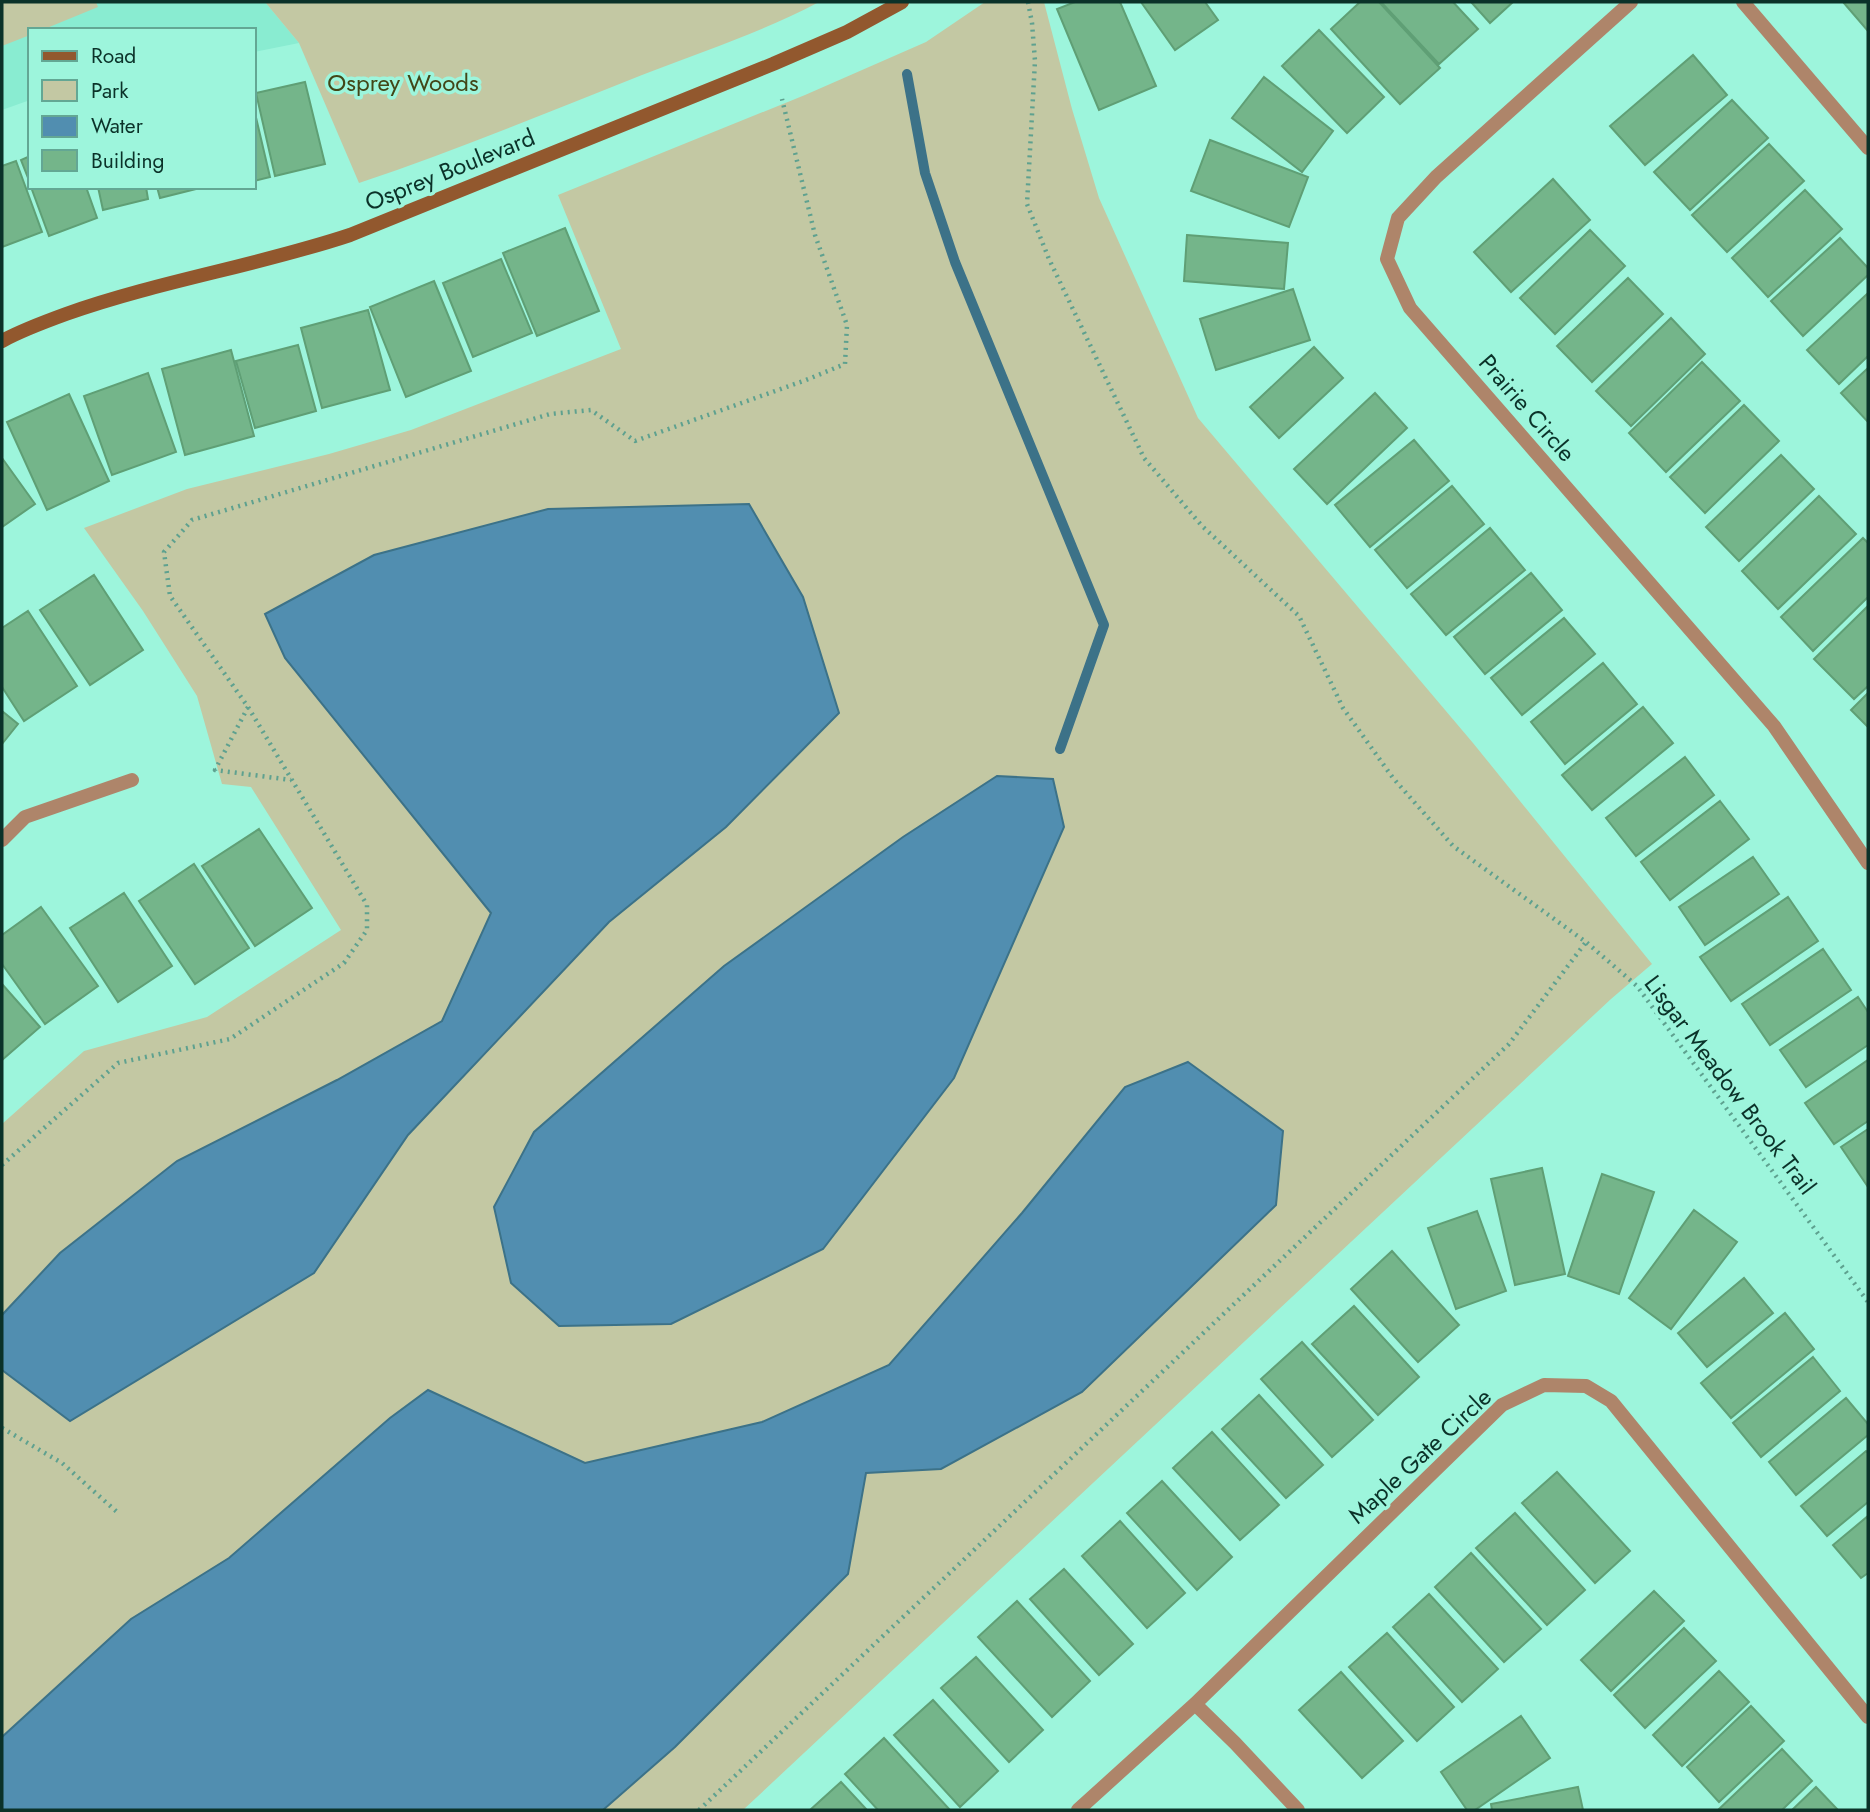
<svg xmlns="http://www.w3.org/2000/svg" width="1870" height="1812" font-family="Jost,sans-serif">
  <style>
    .built { fill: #89ecd1 }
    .green { fill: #c3c8a3; fill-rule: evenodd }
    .water { fill: #518eb0; stroke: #3c7288; stroke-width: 2 }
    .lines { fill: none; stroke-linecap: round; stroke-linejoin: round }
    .stream { stroke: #3c7288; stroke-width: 10 }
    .building { fill: #74b58a; stroke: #5f9f75; stroke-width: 2 }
    .path { stroke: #5ea18f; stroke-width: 4.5; stroke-dasharray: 2 5; stroke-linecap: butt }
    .street { stroke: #ae856a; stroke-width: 14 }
    .secondary { stroke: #92582e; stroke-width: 14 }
    .labels { text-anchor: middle; stroke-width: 7; stroke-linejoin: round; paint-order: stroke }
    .park-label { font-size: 24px; fill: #424618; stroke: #9df5dc }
    .street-label { font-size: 24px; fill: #0b3229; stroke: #9df5dc }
  </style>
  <rect width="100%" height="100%" fill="#9df5dc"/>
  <path class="built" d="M2 2H265L299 43 254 52V30H30V100L2 110Z"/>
  <path class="green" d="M2 2H96L98 7 42 30H30V35L2 46Z
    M265 2H819C763 32 701 52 642 75 548 112 455 151 359 183L299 43Z
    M985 2H1044L1072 109 1099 198 1198 418 1473 743 1652 964 1611 999 743 1810H603L675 1747 848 1575 866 1473 941 1469 1125 1087 1022 1213 889 1365 762 1422 585 1464 428 1390 390 1418 229 1558 131 1619 2 1737V1370L70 1421 313 1273 408 1135 609 922 726 827 839 713 749 504 547 509 374 555 265 614 285 658 491 913 442 1021 337 1080 60 1253 2 1315V1124L84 1051 207 1017 341 930 251 787 222 784 197 696 143 611 84 528 187 489 329 454 411 430 621 349 558 195 805 95 926 42ZM997 776 534 1132 724 966 903 837Z"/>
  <path class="water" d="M749 504 803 597 839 713 726 827 609 922 408 1135 314 1273 70 1421 2 1370V1315L60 1253 177 1161 337 1080 442 1021 491 913 285 658 265 614 374 555 548 509Z
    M997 776 1053 779 1064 827 954 1078 823 1249 671 1324 559 1326 511 1283 494 1207 534 1132 724 966 903 837Z
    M1188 1062 1283 1131 1276 1205 1082 1392 941 1469 866 1473 848 1574 675 1747 603 1810H2V1737L131 1619 229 1558 390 1418 428 1390 585 1463 762 1422 889 1365 1022 1213 1125 1087Z"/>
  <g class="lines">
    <path class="stream" d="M907 74 925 173 955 262 1104 625 1060 749"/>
  </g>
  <path class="building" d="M1075 2H1120L1156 86 1099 110 1057 9Z
    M1141 2H1205L1218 20 1175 50Z
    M1360 2H1379L1440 68 1400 104 1331 29Z
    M1381 2H1453L1478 29 1439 64Z
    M1471 2H1513L1490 23Z
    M1843 2H1868V31Z
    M1319 30 1384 97 1347 133 1282 66Z
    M1693 55 1727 95 1645 165 1610 126Z
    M1264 77 1333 131 1302 172 1232 118Z
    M305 82 325 164 275 176 256 93Z
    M1732 100 1768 138 1690 210 1654 172Z
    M254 109 270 177 254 181Z
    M1210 140 1308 177 1289 227 1191 191Z
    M1769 144 1804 181 1727 252 1692 215Z
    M30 156V183L21 160Z
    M16 161 42 232 2 247V166Z
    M1553 179 1590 220 1511 292 1474 252Z
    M31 187H86L97 218 49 236Z
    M98 187H146L148 199 103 210Z
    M157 187H204L160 198Z
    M1805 190 1842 229 1768 297 1732 258Z
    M565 228 599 311 537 336 503 253Z
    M1590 230 1625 266 1555 334 1520 298Z
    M1187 235 1288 243 1284 289 1184 281Z
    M1840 238 1868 268V275L1803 336 1771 301Z
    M501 259 532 333 473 357 443 283Z
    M1628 278 1663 314 1592 382 1557 346Z
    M434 281 471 371 406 397 370 307Z
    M1293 289 1310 340 1216 370 1200 319Z
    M1868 293V356L1839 384 1807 350Z
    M368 310 390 390 322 408 301 328Z
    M1671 318 1705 354 1631 426 1596 391Z
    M298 345 316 411 255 428 236 361Z
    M1314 347 1343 378 1279 438 1250 407Z
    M231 350 254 436 185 455 162 369Z
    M1702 362 1740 401 1666 472 1629 433Z
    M1868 368V422L1841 393Z
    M148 373 176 452 112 475 84 396Z
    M1375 393 1407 428 1327 504 1294 469Z
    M69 394 109 481 47 510 7 422Z
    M1744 405 1779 441 1705 513 1670 477Z
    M1414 440 1449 481 1370 547 1335 505Z
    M1781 455 1814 489 1739 561 1706 527Z
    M2 458 35 504 2 527Z
    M1452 486 1484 524 1407 588 1375 550Z
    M1819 496 1856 534 1778 609 1742 571Z
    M1490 528 1525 570 1446 635 1411 594Z
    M1863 538 1868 543V597L1813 651 1781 617Z
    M1531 573 1562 610 1485 674 1454 637Z
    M94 575 143 650 90 685 40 610Z
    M1868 606V686L1854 699 1814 659Z
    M28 611 77 686 24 721 2 687V628Z
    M1564 618 1595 654 1522 715 1491 678Z
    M1603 663 1637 704 1565 764 1531 722Z
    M1868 693V727L1851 710Z
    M1643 707 1673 743 1592 810 1562 775Z
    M2 711 18 724 2 744Z
    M1685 757 1714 795 1636 856 1606 818Z
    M1720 801 1749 839 1670 900 1641 862Z
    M259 829 312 908 255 946 202 866Z
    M1753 857 1779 894 1705 945 1679 907Z
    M194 864 249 948 195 984 139 901Z
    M124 893 172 966 118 1002 70 928Z
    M1788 897 1818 941 1731 1001 1700 957Z
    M41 907 98 986 45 1024 2 964V935Z
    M1823 949 1851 990 1770 1045 1742 1004Z
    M2 984 40 1027 2 1060Z
    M1858 997 1868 1012V1045L1806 1087 1780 1050Z
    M1868 1060V1121L1834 1144 1805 1103Z
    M1868 1129V1187L1841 1147Z
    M1542 1168 1565 1274 1515 1285 1491 1179Z
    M1602 1174 1654 1192 1619 1294 1568 1276Z
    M1694 1210 1737 1242 1671 1329 1629 1298Z
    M1477 1211 1506 1291 1456 1309 1428 1228Z
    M1392 1251 1459 1325 1418 1362 1351 1289Z
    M1744 1278 1773 1313 1707 1367 1678 1333Z
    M1354 1306 1419 1377 1378 1415 1312 1344Z
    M1785 1313 1814 1349 1731 1418 1701 1383Z
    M1302 1342 1373 1420 1332 1457 1261 1379Z
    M1813 1357 1840 1391 1761 1457 1733 1423Z
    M1259 1395 1323 1465 1286 1498 1222 1429Z
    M1846 1398 1868 1424V1435L1796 1495 1769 1462Z
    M1212 1432 1279 1505 1240 1540 1173 1468Z
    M1866 1451 1868 1453V1502L1827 1536 1801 1506Z
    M1557 1472 1630 1551 1595 1583 1522 1503Z
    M1162 1481 1232 1557 1197 1590 1127 1513Z
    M1515 1513 1585 1590 1547 1625 1476 1548Z
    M1868 1516V1573L1861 1578 1833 1545Z
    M1120 1521 1185 1593 1147 1628 1082 1556Z
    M1471 1553 1541 1629 1504 1662 1435 1587Z
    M1064 1569 1133 1644 1099 1675 1030 1599Z
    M1654 1591 1684 1621 1611 1691 1581 1660Z
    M1429 1594 1498 1669 1462 1702 1393 1627Z
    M1017 1601 1090 1681 1052 1717 978 1637Z
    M1684 1628 1716 1661 1645 1728 1614 1695Z
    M1387 1633 1454 1707 1417 1741 1349 1667Z
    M976 1657 1043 1730 1009 1762 941 1688Z
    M1719 1671 1749 1702 1682 1766 1653 1735Z
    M1341 1672 1403 1741 1362 1778 1299 1710Z
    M933 1700 998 1771 960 1807 894 1735Z
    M1751 1706 1784 1741 1719 1802 1687 1767Z
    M1521 1716 1550 1758 1475 1810H1467L1441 1772Z
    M884 1738 950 1810H878L845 1774Z
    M1782 1749 1812 1781 1782 1810H1718Z
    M841 1782 867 1810H810Z
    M1578 1787 1583 1810H1492L1491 1804Z
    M1816 1787 1838 1810H1792Z"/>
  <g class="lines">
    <path class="path" d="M1028 2 1032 23 1035 61 1027 204 1049 259 1144 458 1202 526 1299 616 1343 708 1393 778 1453 846 1586 942 1637 986 1868 1302
      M248 707 215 770 291 780
      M2 1165 118 1063 230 1039 344 963 367 930V905L248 707 170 596 164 552 192 520 550 414 591 410 635 441 806 380 845 364 847 325 815 235 782 99
      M2 1428 62 1463 117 1512
      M699 1810 1509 1044 1586 942"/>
    <path class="street" d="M1631 2 1436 177 1398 218 1387 259 1410 308 1774 726 1868 863
      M1743 2 1868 148
      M2 840 25 817 132 780
      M1195 1704 1235 1743 1298 1810
      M1078 1810 1195 1704 1502 1405 1544 1385 1586 1386 1611 1401 1868 1717"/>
    <path class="secondary" d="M2 341C22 330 44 322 66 314 159 281 257 266 350 235L773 64 847 32 902 2"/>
  </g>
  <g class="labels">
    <g class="park-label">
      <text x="403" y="91">Osprey Woods</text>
    </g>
    <g class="street-label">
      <text transform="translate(450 170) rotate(-22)" y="8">Osprey Boulevard</text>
      <text transform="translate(1527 408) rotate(49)" y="8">Prairie Circle</text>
      <text transform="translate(1730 1085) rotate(53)" y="8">Lisgar Meadow Brook Trail</text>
      <text transform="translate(1420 1456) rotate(-43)" y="8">Maple Gate Circle</text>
    </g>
  </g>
  <rect width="1870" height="1812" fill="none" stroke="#0b3229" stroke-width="7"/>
  <rect x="28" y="28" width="228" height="161" fill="#9df5dc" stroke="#63a794" stroke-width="2"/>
  <rect x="42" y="51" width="35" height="10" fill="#92582e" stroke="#63a794" stroke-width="2"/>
  <text x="91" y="63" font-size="21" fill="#0b3229">Road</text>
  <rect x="42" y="80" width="35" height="21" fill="#c3c8a3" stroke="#63a794" stroke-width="2"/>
  <text x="91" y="98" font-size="21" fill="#0b3229">Park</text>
  <rect x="42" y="116" width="35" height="21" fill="#518eb0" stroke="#63a794" stroke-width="2"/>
  <text x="91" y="133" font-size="21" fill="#0b3229">Water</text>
  <rect x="42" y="150" width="35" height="21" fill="#74b58a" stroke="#63a794" stroke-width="2"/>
  <text x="91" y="168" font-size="21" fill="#0b3229">Building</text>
</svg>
